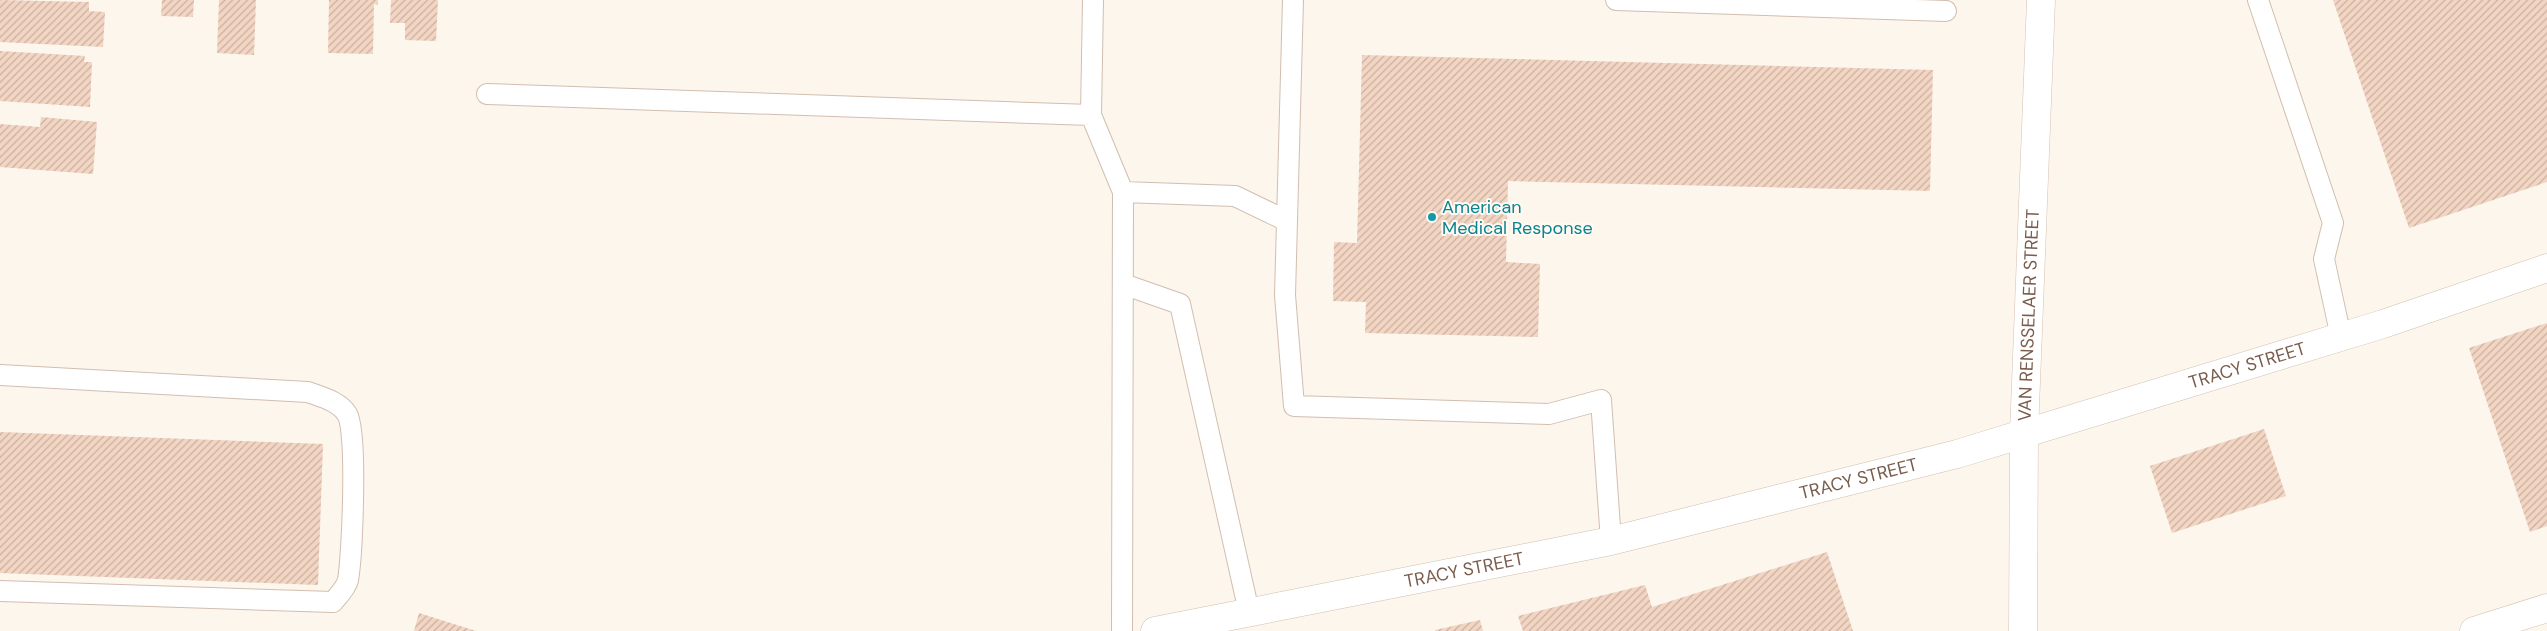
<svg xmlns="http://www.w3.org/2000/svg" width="2547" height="631" font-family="'DM Sans',sans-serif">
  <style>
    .building { fill: url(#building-hatch) }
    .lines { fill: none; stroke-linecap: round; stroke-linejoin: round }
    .lane-casing { stroke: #d1beb0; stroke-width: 22 }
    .street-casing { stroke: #d1beb0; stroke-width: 29 }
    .secondary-casing { stroke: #d6c0b0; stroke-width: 29 }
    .lane { stroke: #fff; stroke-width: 20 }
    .street { stroke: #fff; stroke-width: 28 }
    .secondary { stroke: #fff; stroke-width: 28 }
    .culture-dot { fill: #0f9aa8; stroke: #fffaf3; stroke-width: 2 }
    .labels { text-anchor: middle; stroke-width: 4; stroke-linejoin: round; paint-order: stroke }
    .culture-label { font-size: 18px; fill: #0d838f; stroke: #fffaf3; text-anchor: start }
    .street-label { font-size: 18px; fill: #7a5c4d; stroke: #fffaf3 }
  </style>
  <defs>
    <pattern id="building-hatch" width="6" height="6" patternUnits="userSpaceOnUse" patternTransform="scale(1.25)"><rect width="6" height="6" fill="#f3d5c3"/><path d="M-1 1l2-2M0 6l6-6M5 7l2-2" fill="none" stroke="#cab0a1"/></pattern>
  </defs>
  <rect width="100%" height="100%" fill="#fdf6ec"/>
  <path class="building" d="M0 0 89 2V11L105 12 103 47 0 42Z
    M162 0H194L193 17 161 16Z
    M219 0H256L254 55 217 53Z
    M329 0H378V5L374 4 373 54 328 53Z
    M391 0H438L436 41 405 40V23H390Z
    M2333 0H2547V182L2409 228Z
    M0 51 85 56 84 62H92L90 107 0 101Z
    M1362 55 1933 70 1930 191 1508 181 1506 262 1540 264 1538 337 1365 333 1366 302 1333 301 1334 242 1357 243Z
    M41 117 97 122 93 174 0 167V124L40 127Z
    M2547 323V526L2530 532 2469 348Z
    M2264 429 2286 496 2172 533 2150 466Z
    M0 432 323 444 318 585 0 573Z
    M1827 552 1853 631H1523L1518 616 1645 585 1652 607Z
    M419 613 476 631H414Z
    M1480 620 1483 631H1435V630Z"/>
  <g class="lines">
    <defs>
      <path id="lane" d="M1093 0 1091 115 1123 192 1122 631
        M1293 0 1285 295 1294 406 1549 414 1601 400 1611 541
        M1616 0 1946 11
        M2258 0 2333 223 2324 259 2341 337
        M487 94 1091 115
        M1123 192 1235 196 1287 221
        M1123 284 1180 304 1249 612
        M0 375 308 392C321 397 339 401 347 414 358 431 352 557 348 580 346 588 338 596 333 602L0 591"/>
      <g id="street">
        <path id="s1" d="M1155 631 1611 541 1957 454 2383 324 2547 268"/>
      </g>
      <g id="secondary">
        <path id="s2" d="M2023 631 2024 433 2041 0"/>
        <path d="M2474 631 2547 608"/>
      </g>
    </defs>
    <use href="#lane" class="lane-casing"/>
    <use href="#street" class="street-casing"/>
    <use href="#secondary" class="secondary-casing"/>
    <use href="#lane" class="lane"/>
    <use href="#street" class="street"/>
    <use href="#secondary" class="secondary"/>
  </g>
  <circle class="culture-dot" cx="1432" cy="217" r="5"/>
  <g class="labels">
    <g class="culture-label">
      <text x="1442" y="213">American<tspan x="1442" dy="21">Medical Response</tspan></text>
    </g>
    <g class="street-label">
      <text dy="6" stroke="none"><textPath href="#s2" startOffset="316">VAN RENSSELAER STREET</textPath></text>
      <text dy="6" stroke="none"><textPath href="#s1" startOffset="1125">TRACY STREET</textPath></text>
      <text dy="6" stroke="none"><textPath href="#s1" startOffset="720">TRACY STREET</textPath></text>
      <text dy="6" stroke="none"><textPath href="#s1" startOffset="315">TRACY STREET</textPath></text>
    </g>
  </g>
</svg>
